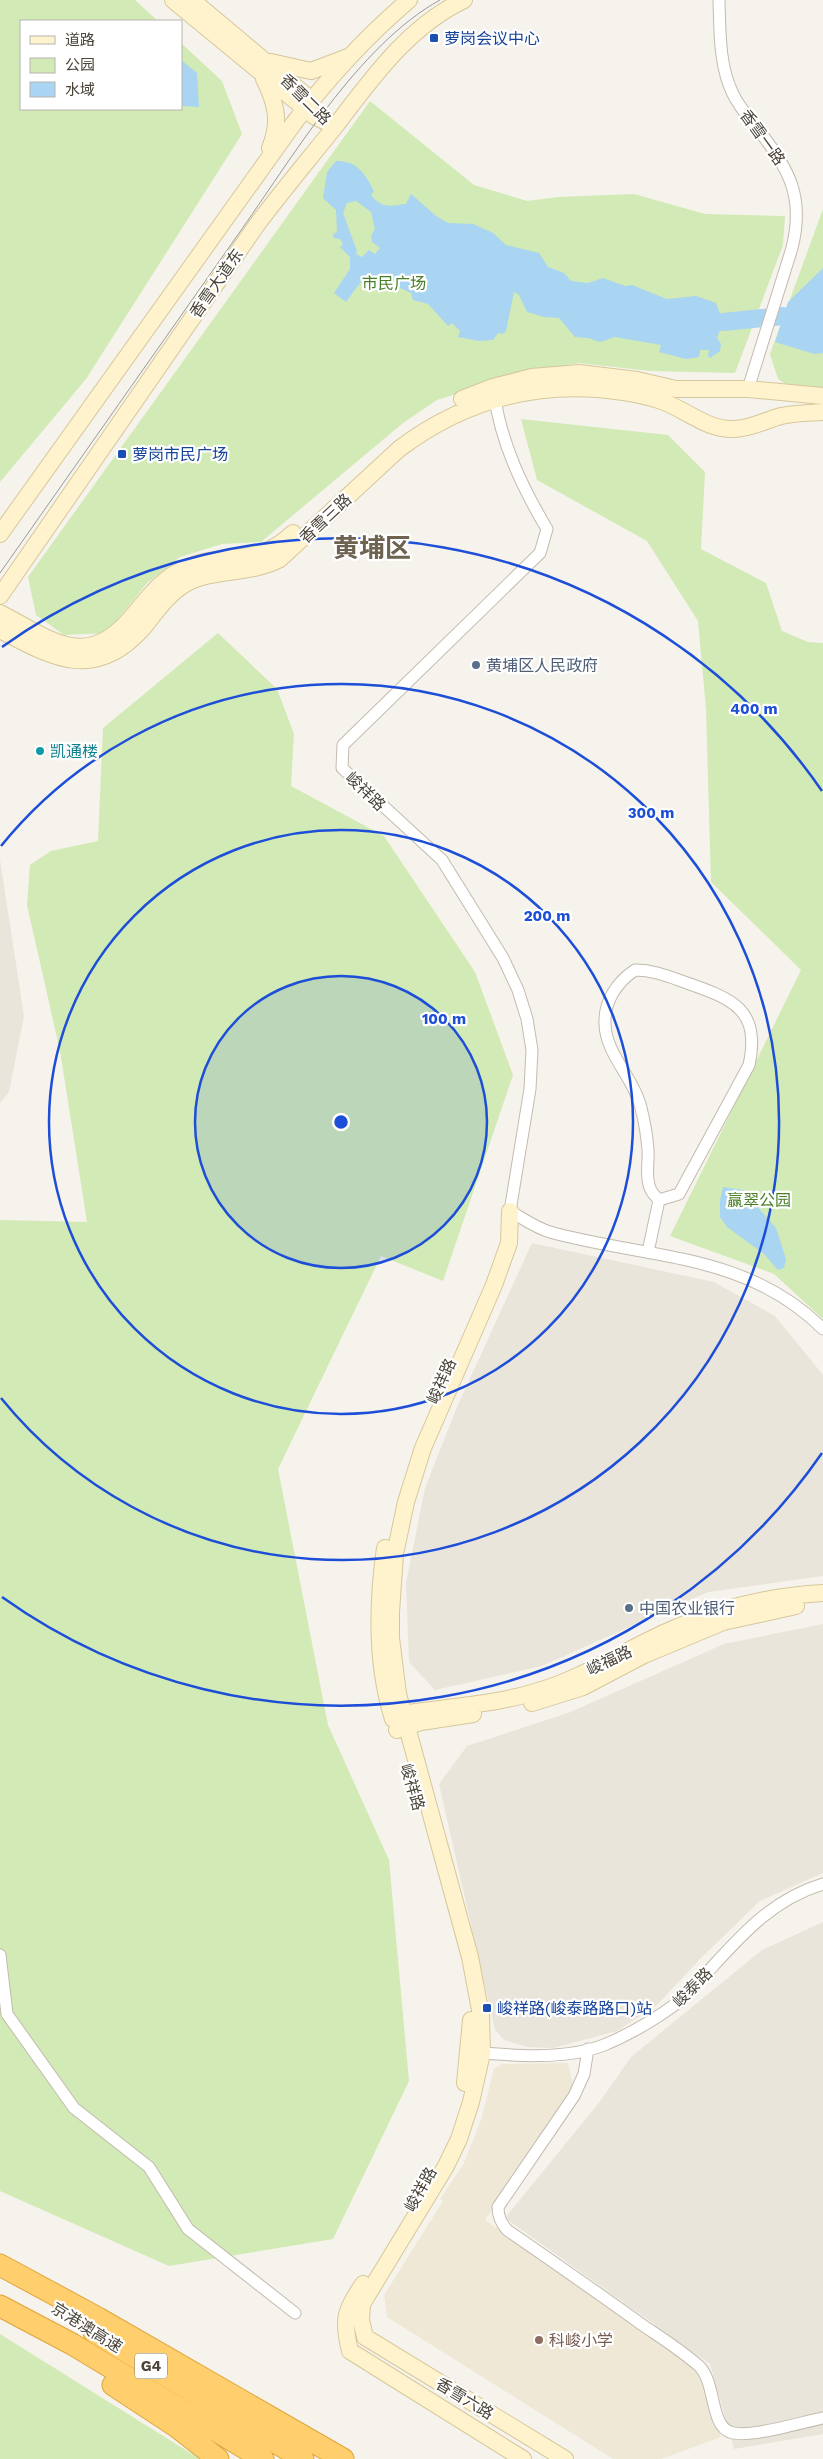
<svg xmlns="http://www.w3.org/2000/svg" width="823" height="2459" font-family="'Work Sans','Noto Sans SC',sans-serif">
  <style>
    .residential { fill: #eae5da }
    .education { fill: #efe8d6 }
    .green { fill: #d2eab5 }
    .water { fill: #a9d4f2; fill-rule: evenodd }
    .lines { fill: none; stroke-linecap: round; stroke-linejoin: round }
    .river { stroke: #a9d4f2; stroke-width: 18 }
    .street-casing { stroke: #c2bbae; stroke-width: 13 }
    .secondary-casing { stroke: #d6c79b; stroke-width: 18 }
    .highway-casing { stroke: #e0a43c; stroke-width: 23 }
    .street { stroke: #fff; stroke-width: 11 }
    .secondary { stroke: #fff3cd; stroke-width: 16 }
    .highway { stroke: #ffcf6e; stroke-width: 21 }
    .tram { stroke: #9a9a9a; stroke-width: 1 }
    .ring { fill: none; stroke: #1d4ed8; stroke-width: 2.5 }
    .transit-dot { fill: #1a4fb4; stroke: #fff; stroke-width: 2 }
    .service-dot { fill: #5c6f8a; stroke: #fff; stroke-width: 2 }
    .culture-dot { fill: #0f9aa8; stroke: #fff; stroke-width: 2 }
    .education-dot { fill: #8d6e63; stroke: #fff; stroke-width: 2 }
    .labels { text-anchor: middle; stroke-width: 4.5; stroke-linejoin: round; paint-order: stroke }
    .shield { fill: #fff; stroke: #817c74; stroke-width: 1 }
    .shield-label { font-size: 15px; font-weight: bold; fill: #4b4439 }
    .transit-label { font-size: 16px; fill: #164399; stroke: #fff; text-anchor: start }
    .street-label { font-size: 16px; fill: #4b4439; stroke: #fff }
    .park-label { font-size: 16px; fill: #4a7f2a; stroke: #fff }
    .service-label { font-size: 16px; fill: #4e5e75; stroke: #fff; text-anchor: start }
    .culture-label { font-size: 16px; fill: #0d838f; stroke: #fff; text-anchor: start }
    .education-label { font-size: 16px; fill: #785e54; stroke: #fff; text-anchor: start }
    .town-label { font-size: 26px; font-weight: bold; fill: #6e6250; stroke: #fff }
    .centre { fill: #1d4ed8; stroke: #fff; stroke-width: 2.5 }
    .ring-label { font-size: 15px; text-anchor: middle; font-weight: bold; fill: #1d4ed8; stroke: #fff; stroke-width: 4.5; stroke-linejoin: round; paint-order: stroke }
  </style>
  <rect width="100%" height="100%" fill="#f6f3ec"/>
  <path class="residential" d="M0 860 24 1016 9 1092 0 1103Z
    M532 1243 714 1282 775 1316 823 1375V1576L708 1592 542 1666 435 1690 409 1662 406 1583 425 1488 457 1407Z
    M823 1624V1873L760 1901 702 1957 657 2005 617 2031 553 2048 527 2047 504 2040 495 2030 439 1784 467 1746 568 1713 724 1644Z
    M823 1922V2434L734 2449 710 2364 505 2218 598 2104 631 2057 762 1950Z"/>
  <path class="education" d="M568 2063 574 2089 485 2220 688 2363 701 2377 721 2437 661 2459H613L387 2317 384 2295 443 2201 440 2199 463 2165 481 2120 494 2069 502 2064Z"/>
  <path class="green" d="M0 0H135L158 21H21V109H181V43L222 81 242 134 86 379 0 482Z
    M370 101 474 185 527 201 558 197 634 194 705 214 785 216 783 245 735 373 650 371 579 363 522 373 437 400 403 423 261 542 222 544 180 557 147 583 107 633 64 635 36 615 28 577Z
    M823 209V390L795 391 778 379 770 354Z
    M521 419 668 435 705 472 701 549 766 583 782 631 808 642 823 643V1319L774 1274 670 1236 801 970 711 882 706 709 698 621 647 541 537 480Z
    M218 633 277 689 294 734 291 786 384 836 475 972 513 1075 443 1281 381 1256 278 1469 328 1725 389 1860 409 2081 333 2239 169 2266 0 2191V1220L87 1222 60 1051 27 905 30 865 51 851 98 841 103 728Z
    M0 2334 200 2459H0Z"/>
  <path class="water" d="M181 60 197 73 199 107 181 106Z
    M336 161C357 160 366 175 374 191L371 195C382 209 390 206 406 204L411 194 436 216 448 223 473 224 493 233 506 245 539 253 548 267 564 273 571 281 588 283 603 278 625 286 632 285 667 299 696 296 716 303 723 322 717 338 721 344 720 351 710 358 708 356 709 350H700L699 357 686 359 659 352 661 345 615 337 600 342 588 338 575 337 559 318 544 317 527 312 519 295 514 292 506 331 503 334 498 333 493 340 479 341 458 337 460 331 452 323 448 326 428 304 413 300 411 293 398 287 388 286 383 290H374L372 288 375 279 373 277 367 281 362 280 346 302 334 293 350 269V257L340 247 343 244 340 239 334 238 333 234 337 232 336 210 323 198 327 172ZM356 201 371 212 375 229 371 236 372 242 380 248 375 254 369 250 362 257 356 254 357 251 343 213 347 203Z
    M823 268V353L814 354 775 342 788 302Z
    M723 1187 743 1190 776 1228 786 1259 784 1268 778 1270 764 1254 727 1227 720 1217V1200Z"/>
  <g class="lines">
    <path class="river" d="M723 322 783 316"/>
    <defs>
      <path id="street" d="M719 0C720 31 719 66 733 94 739 107 749 118 758 129 789 170 805 196 792 248L748 389
        M494 393C501 443 522 487 547 529L540 553 343 745 342 768 442 860 503 958 518 990 527 1019 532 1050 530 1089 510 1211C522 1218 536 1228 550 1232 647 1259 746 1252 823 1329
        M635 970C654 970 670 977 687 983 733 999 761 1010 749 1065L679 1194 659 1200C656 1197 651 1192 650 1188 645 1176 649 1162 648 1150 647 1135 644 1119 640 1104 632 1076 606 1054 605 1024 604 1001 617 982 635 970Z
        M648 1252 659 1200
        M0 1955 7 2014 74 2108 149 2167 188 2229 295 2313
        M588 2049 584 2074 574 2096 498 2207C498 2217 501 2223 507 2230 552 2261 597 2292 641 2324 660 2337 681 2350 699 2366 716 2382 710 2425 730 2432 748 2439 802 2422 823 2418
        M475 2052C515 2056 565 2060 604 2045 631 2034 657 2018 680 2001 725 1957 759 1903 823 1884"/>
      <path id="secondary" d="M173 0 314 116 335 126
        M192 0 310 99
        M271 62 311 71 348 57
        M264 79C276 103 281 122 270 148
        M462 399 493 387 532 377 579 373 637 380 676 389H748L823 396
        M0 534 294 123C328 78 367 36 409 0
        M0 596 256 226C282 191 310 158 337 124 373 77 409 26 464 0
        M0 613C54 641 88 673 136 612 149 596 163 578 183 569 224 550 256 569 293 533
        M0 630C53 658 95 682 143 628 156 612 167 595 185 584 214 568 250 575 280 559L399 449C457 405 524 384 597 389 619 391 644 394 664 402 688 411 707 430 734 429 750 429 766 420 781 416 795 413 809 413 823 412
        M510 1211 509 1243 494 1285 423 1448 406 1502 395 1554 391 1612V1638L398 1694 470 1957 481 2015 482 2053 471 2102 459 2139 446 2166 362 2304 361 2320 365 2337 565 2459
        M385 1548C377 1604 376 1665 393 1719
        M532 1703 583 1687 644 1655 723 1622 796 1606
        M392 1716C439 1707 489 1706 535 1692 581 1679 622 1652 666 1632 715 1609 768 1596 823 1593
        M397 1730 421 1722 473 1714
        M465 2083 471 2020
        M363 2284C345 2312 342 2318 350 2351L523 2459"/>
      <path id="highway" d="M0 2265 98 2318 343 2459
        M0 2306 72 2344 263 2459
        M94 2332 303 2459
        M113 2385 177 2427 218 2459"/>
    </defs>
    <use href="#street" class="street-casing"/>
    <use href="#secondary" class="secondary-casing"/>
    <use href="#highway" class="highway-casing"/>
    <use href="#street" class="street"/>
    <use href="#secondary" class="secondary"/>
    <use href="#highway" class="highway"/>
    <path class="tram" d="M0 573C79 461 158 348 237 236 291 160 358 45 440 0"/>
  </g>
  <circle cx="341" cy="1122" r="146" fill="#1d4ed8" fill-opacity=".12"/>
  <g class="ring">
    <circle cx="341" cy="1122" r="146"/>
    <circle cx="341" cy="1122" r="292"/>
    <path d="M1 846A438 438 0 1 1 1 1398"/>
    <path d="M822 1453A584 584 0 0 1 2 1597M2 647A584 584 0 0 1 822 791"/>
  </g>
  <g class="transit-dot">
    <rect x="429" y="33" width="10" height="10" rx="2.5"/>
    <rect x="117" y="449" width="10" height="10" rx="2.5"/>
    <rect x="482" y="2003" width="10" height="10" rx="2.5"/>
  </g>
  <g class="service-dot">
    <circle cx="476" cy="665" r="5"/>
    <circle cx="629" cy="1608" r="5"/>
  </g>
  <circle class="culture-dot" cx="40" cy="751" r="5"/>
  <circle class="education-dot" cx="539" cy="2340" r="5"/>
  <g class="labels">
    <rect class="shield" x="135" y="2353.5" width="32" height="25" rx="4"/>
    <g class="shield-label">
      <text x="151" y="2371">G4</text>
    </g>
    <g class="transit-label">
      <text x="444" y="44">萝岗会议中心</text>
      <text x="132" y="460">萝岗市民广场</text>
      <text x="497" y="2014">峻祥路(峻泰路路口)站</text>
    </g>
    <g class="street-label">
      <text transform="translate(306 99) rotate(45)" y="6">香雪二路</text>
      <text transform="translate(763 137) rotate(54)" y="6">香雪一路</text>
      <text transform="translate(216 283) rotate(-55)" y="6">香雪大道东</text>
      <text transform="translate(325 518) rotate(-43)" y="6">香雪三路</text>
      <text transform="translate(366 791) rotate(44)" y="6">峻祥路</text>
      <text transform="translate(441 1381) rotate(-66)" y="6">峻祥路</text>
      <text transform="translate(609 1660) rotate(-25)" y="6">峻福路</text>
      <text transform="translate(413 1787) rotate(74)" y="6">峻祥路</text>
      <text transform="translate(692 1987) rotate(-45)" y="6">峻泰路</text>
      <text transform="translate(420 2189) rotate(-61)" y="6">峻祥路</text>
      <text transform="translate(87 2327) rotate(32)" y="6">京港澳高速</text>
      <text transform="translate(465 2398) rotate(31)" y="6">香雪六路</text>
    </g>
    <g class="park-label">
      <text x="394" y="289">市民广场</text>
      <text x="759" y="1206">赢翠公园</text>
    </g>
    <g class="service-label">
      <text x="486" y="671">黄埔区人民政府</text>
      <text x="639" y="1614">中国农业银行</text>
    </g>
    <g class="culture-label">
      <text x="50" y="757">凯通楼</text>
    </g>
    <g class="education-label">
      <text x="549" y="2346">科峻小学</text>
    </g>
    <g class="town-label">
      <text x="372" y="557">黄埔区</text>
    </g>
  </g>
  <circle cx="341" cy="1122" r="8" class="centre"/>
  <g class="ring-label">
    <text x="754" y="714">400 m</text>
    <text x="651" y="818">300 m</text>
    <text x="547" y="921">200 m</text>
    <text x="444" y="1024">100 m</text>
  </g>
  <rect x="20" y="20" width="162" height="90" fill="#ffffff" stroke="#b7b4b0"/>
  <rect x="30" y="36" width="25" height="8" fill="#fff3cd" stroke="#b7b4b0"/>
  <text x="65" y="45" font-size="15" fill="#4b4439">道路</text>
  <rect x="30" y="58" width="25" height="15" fill="#d2eab5" stroke="#b7b4b0"/>
  <text x="65" y="70" font-size="15" fill="#4b4439">公园</text>
  <rect x="30" y="82" width="25" height="15" fill="#a9d4f2" stroke="#b7b4b0"/>
  <text x="65" y="95" font-size="15" fill="#4b4439">水域</text>
</svg>
